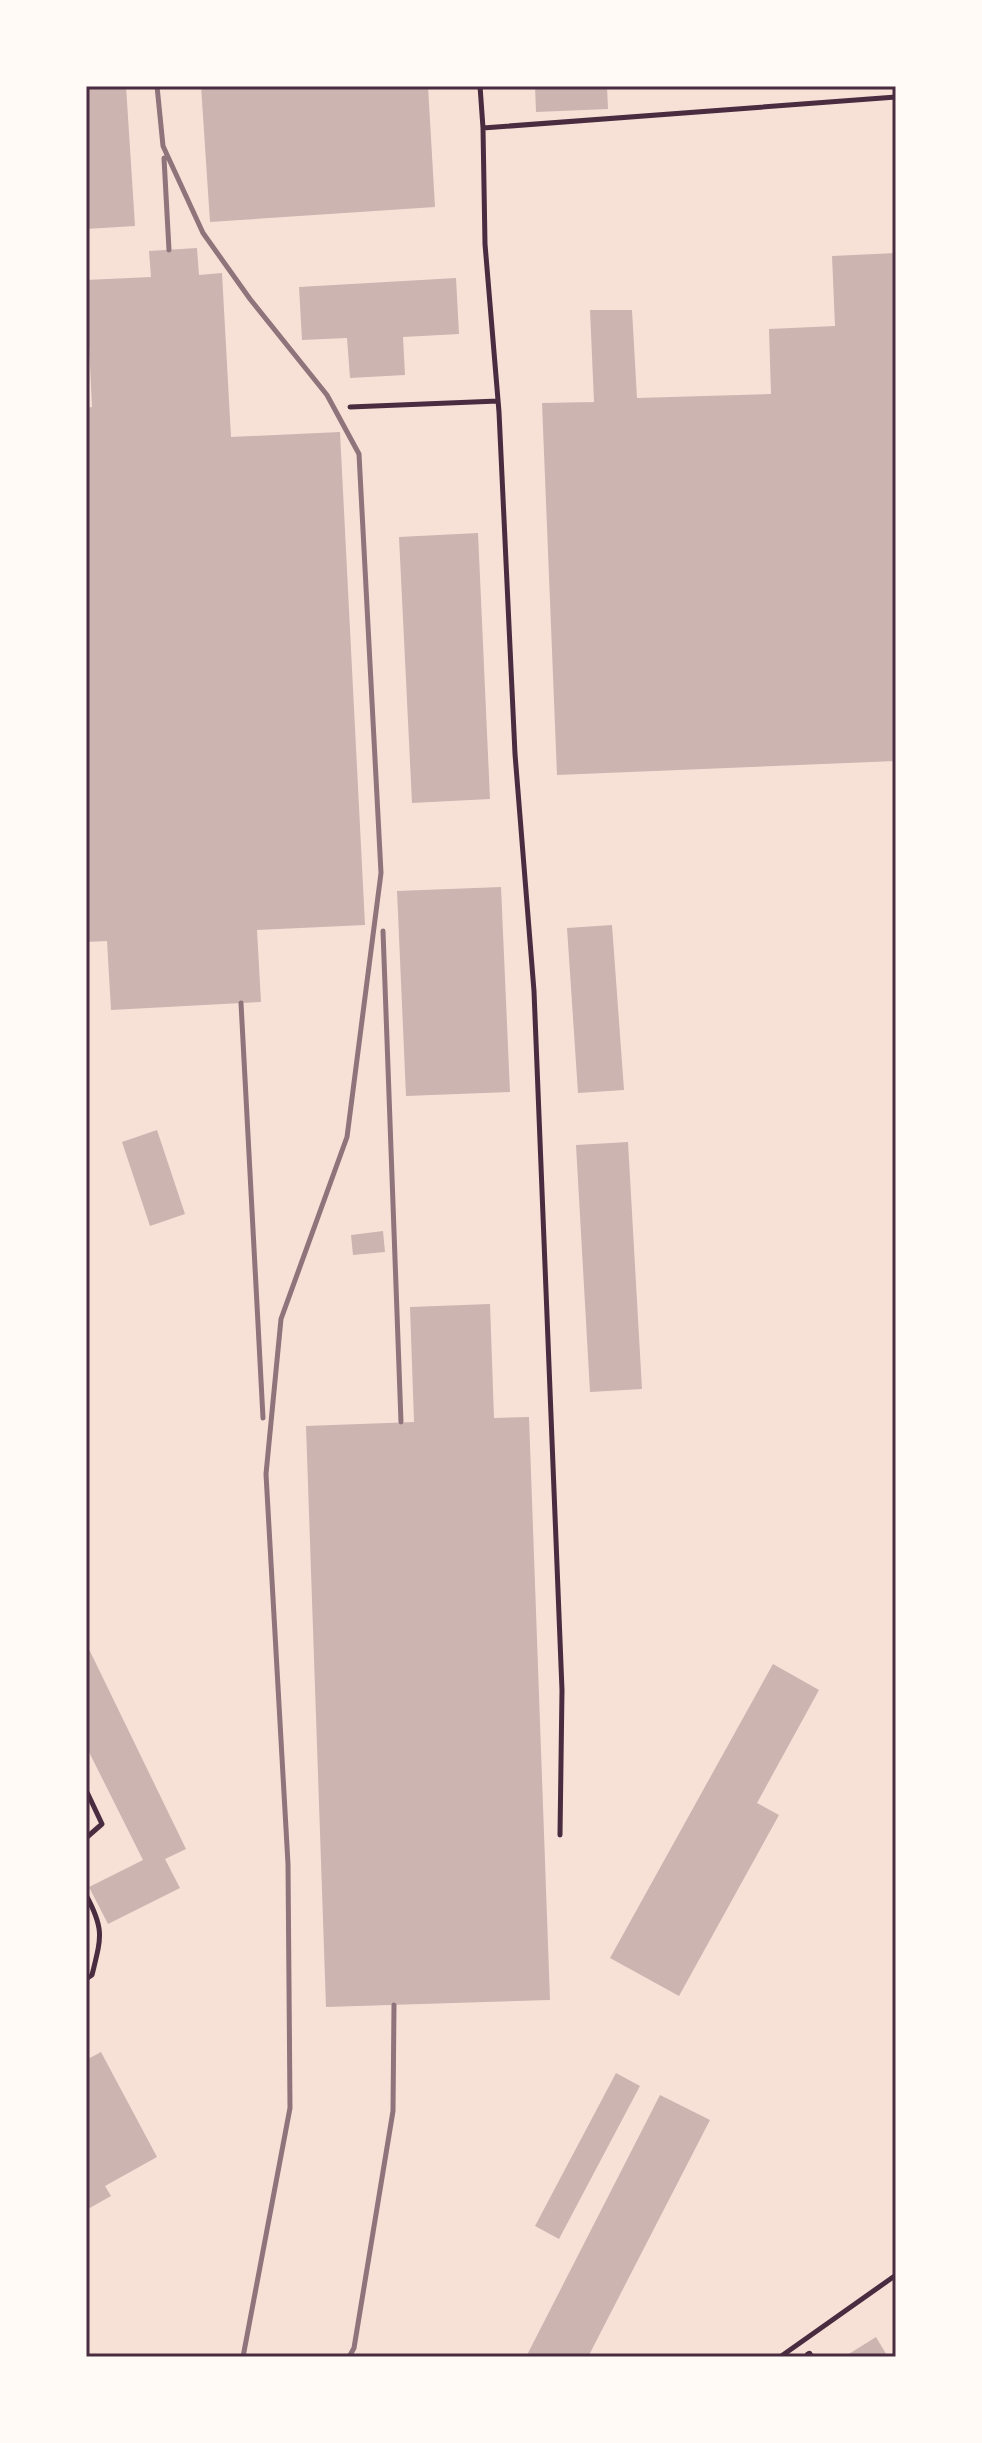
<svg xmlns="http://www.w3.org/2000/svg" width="982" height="2443" font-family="Roboto,sans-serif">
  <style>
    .building { fill: #ccb4b1 }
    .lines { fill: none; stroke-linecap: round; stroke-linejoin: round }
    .service { stroke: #4a2c40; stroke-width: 5 }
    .minor { stroke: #4a2c40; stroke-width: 8 }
    .rail { stroke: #8f747c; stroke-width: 5 }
    .neatline { fill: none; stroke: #4a2c40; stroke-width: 3 }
  </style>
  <rect width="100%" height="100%" fill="#f7e1d7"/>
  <path class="building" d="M86 86H126L135 226 86 229Z
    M201 86H428L435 207 210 222Z
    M535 86H607L608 109 536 112Z
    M197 248 199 275 222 273 231 437 340 432 365 925 257 930 261 1002 111 1010 107 941 86 942V408L92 407 86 280 151 277 149 251Z
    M896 253V761L557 775 542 403 594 402 590 310H632L637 398 771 394 769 329 835 326 832 256Z
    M456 278 459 334 403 337 405 375 350 378 347 338 302 340 299 287Z
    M478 533 490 799 412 803 399 537Z
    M501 887 510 1092 406 1096 397 891Z
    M612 925 624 1090 578 1093 567 928Z
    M157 1130 185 1214 150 1226 122 1142Z
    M628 1142 642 1389 590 1392 576 1145Z
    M383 1231 385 1252 353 1255 351 1235Z
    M490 1304 494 1418 529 1417 550 2000 326 2007 306 1426 414 1422 410 1307Z
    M86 1643 186 1849 165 1859 180 1888 108 1924 89 1887 143 1860 86 1746Z
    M773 1664 819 1690 757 1803 779 1815 679 1996 610 1958Z
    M101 2052 157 2157 105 2186 111 2196 88 2209 86 2060Z
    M616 2073 640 2086 559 2239 535 2226Z
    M660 2095 710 2120 588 2357H526Z
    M876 2337 888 2357H844Z"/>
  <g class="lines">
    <path class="service" d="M480 86 483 128 896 97
      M483 128 485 244 499 412 515 754 534 991 562 1690 560 1835
      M350 407 498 401
      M86 1790 102 1824 86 1838
      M86 1895C105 1930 101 1938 92 1975L86 1979
      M780 2357 896 2275"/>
    <path class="minor" d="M809 2355 810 2357"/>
    <path class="rail" d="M157 86 163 146 203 233 250 299 327 395 359 454 381 873 347 1137 281 1319 266 1474 288 1864 290 2108 243 2357
      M164 158 169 250
      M383 931 401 1422
      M241 1003 263 1418
      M349 2357 354 2348 393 2111 394 2005"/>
  </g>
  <rect width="982" height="2443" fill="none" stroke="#fffaf5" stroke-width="176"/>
  <rect x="88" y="88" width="806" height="2267" class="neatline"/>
</svg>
